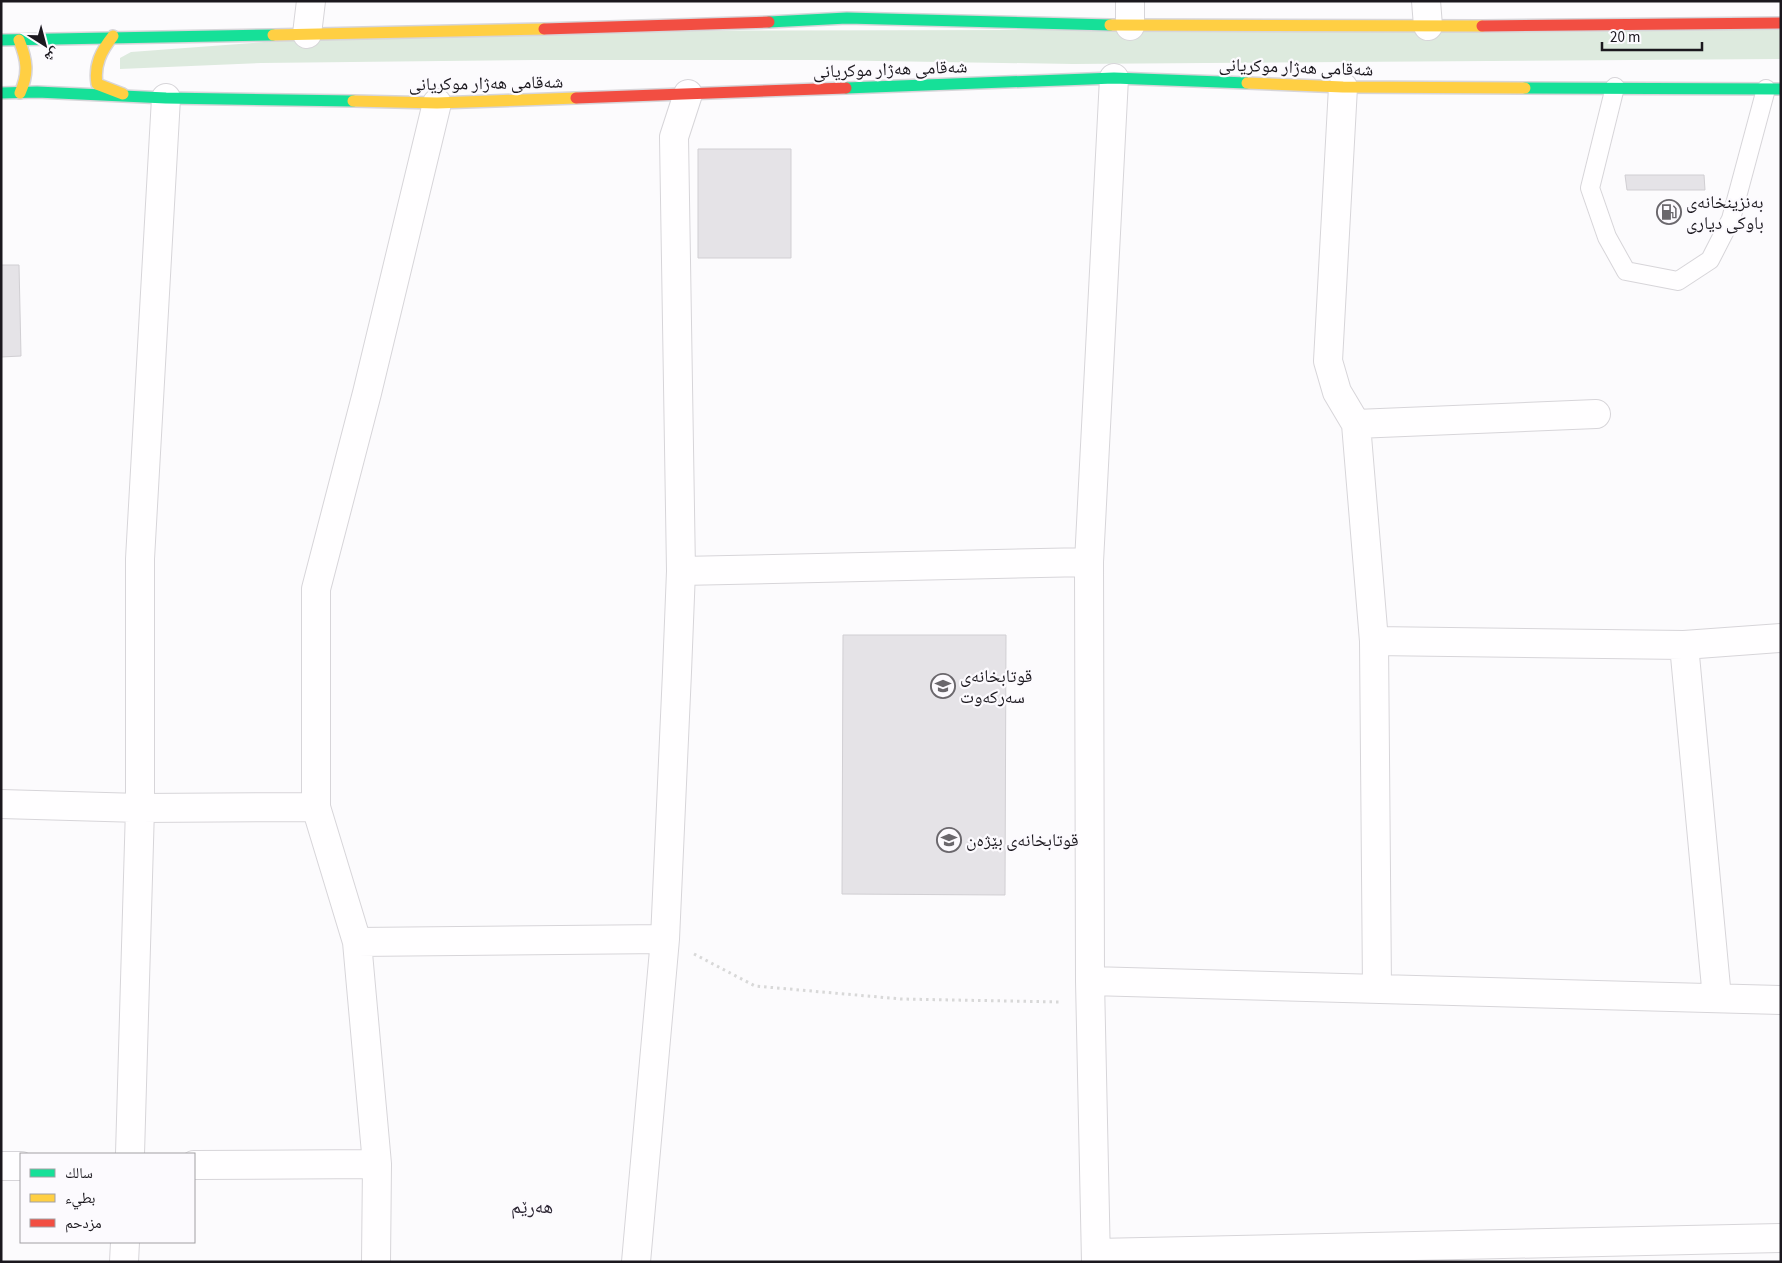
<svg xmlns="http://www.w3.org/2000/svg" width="1782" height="1263" font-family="'Source Sans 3','Noto Naskh Arabic',sans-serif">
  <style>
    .green { fill: #ddeade }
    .building { fill: #e5e3e7; stroke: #d1cfd3 }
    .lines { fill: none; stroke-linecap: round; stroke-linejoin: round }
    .lane-casing { stroke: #d7d5d9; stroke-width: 20 }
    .street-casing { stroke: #d7d5d9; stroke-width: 30 }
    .fast-casing { stroke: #d7d5d9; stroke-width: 14 }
    .slow-casing { stroke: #d7d5d9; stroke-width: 14 }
    .jam-casing { stroke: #d7d5d9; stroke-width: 14 }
    .path { stroke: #d8d8d8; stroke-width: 3; stroke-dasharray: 2.5 4; stroke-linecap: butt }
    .lane { stroke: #fffeff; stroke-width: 18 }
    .street { stroke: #fffeff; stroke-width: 28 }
    .fast { stroke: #16e098; stroke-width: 11 }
    .slow { stroke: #ffcf43; stroke-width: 11 }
    .jam { stroke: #f24e42; stroke-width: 11 }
    .labels { text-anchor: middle; stroke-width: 4.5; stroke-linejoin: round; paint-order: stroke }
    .street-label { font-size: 18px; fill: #1b181e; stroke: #fcfafe }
    .poi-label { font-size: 18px; fill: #1b181e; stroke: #fcfafe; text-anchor: start }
    .neighbourhood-label { font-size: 19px; fill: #2d2734; stroke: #fcfafe }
  </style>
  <rect width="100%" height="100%" fill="#fcfbfd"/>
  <path class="green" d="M1781 29V59L1073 64 816 60H535L261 63 120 69V58L131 52 412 31Z"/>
  <path class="building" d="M698 149H791V258H698Z
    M1625 175H1704L1705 190H1627Z
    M1 265H19L21 356 1 357Z
    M843 635H1006L1005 895 842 894Z"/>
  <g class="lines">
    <defs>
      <path id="lane" d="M1615 87 1590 188 1607 237 1626 271 1678 281 1710 260 1731 219 1766 89"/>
      <path id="street" d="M1130 1V26
        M1426 1 1428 26
        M307 34 311 1
        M1343 87 1328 361 1337 392 1356 424 1374 641 1377 989
        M166 98 140 559V808L316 807
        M1356 424 1596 414
        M681 571 1089 562
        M1374 641 1684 645 1781 638
        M1684 645 1717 998
        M1 804 140 808 130 1154
        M357 942 665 939
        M1090 981 1781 1000
        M194 1165 377 1164
        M1 1166H21
        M1096 1253 1781 1238
        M124 1262 125 1242
        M376 1262 377 1164 357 942 316 807V589L367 393 437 103
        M636 1262 665 939 677 672 681 571 674 137 688 94
        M1096 1262 1090 981 1089 562 1114 78"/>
      <path id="fast" d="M769 22 847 18 1110 25
        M1 40 273 35
        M846 88 1114 78 1247 83
        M1525 88 1781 89
        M1 93 37 92 166 98 353 101"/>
      <path id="slow" d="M1110 25 1482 26
        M273 35 544 29
        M113 36C101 51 94 65 97 84L123 94
        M19 40C27 60 29 73 20 93
        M1247 83 1343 87 1525 88
        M353 101 437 103 576 98"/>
      <path id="jam" d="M1482 26 1781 23
        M544 29 769 22
        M576 98 846 88"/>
    </defs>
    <use href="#lane" class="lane-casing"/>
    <use href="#street" class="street-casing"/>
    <use href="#fast" class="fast-casing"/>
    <use href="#slow" class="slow-casing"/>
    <use href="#jam" class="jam-casing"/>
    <path class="path" d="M694 954 755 986 901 999 1060 1002"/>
    <use href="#lane" class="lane"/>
    <use href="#street" class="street"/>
    <use href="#fast" class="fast"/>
    <use href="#slow" class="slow"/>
    <use href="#jam" class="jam"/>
  </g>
  <defs>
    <symbol id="fuel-ring" viewBox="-11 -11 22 22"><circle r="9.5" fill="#fcfafe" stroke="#6a676c" stroke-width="1.5"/><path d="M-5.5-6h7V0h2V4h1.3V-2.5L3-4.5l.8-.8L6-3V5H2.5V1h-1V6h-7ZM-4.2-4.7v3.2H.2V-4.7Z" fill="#6a676c"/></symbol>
    <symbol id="school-ring" viewBox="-11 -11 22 22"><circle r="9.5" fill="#fcfafe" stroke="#6a676c" stroke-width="1.5"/><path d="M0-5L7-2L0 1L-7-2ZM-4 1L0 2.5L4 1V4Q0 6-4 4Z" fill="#6a676c"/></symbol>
  </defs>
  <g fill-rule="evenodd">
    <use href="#fuel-ring" x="1655" y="198" width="28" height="28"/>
    <use href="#school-ring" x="929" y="672" width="28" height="28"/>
    <use href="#school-ring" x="935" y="826" width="28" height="28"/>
  </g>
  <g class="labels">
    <g class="street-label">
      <text transform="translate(1296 67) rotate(2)" y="6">شەقامی ھەژار موکریانی</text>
      <text transform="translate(890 69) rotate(-2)" y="6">شەقامی ھەژار موکریانی</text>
      <text transform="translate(486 83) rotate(-1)" y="6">شەقامی ھەژار موکریانی</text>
    </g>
    <g class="poi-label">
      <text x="1686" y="208">بەنزینخانەی<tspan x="1686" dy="21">باوکی دیاری</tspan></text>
      <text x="960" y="682">قوتابخانەی<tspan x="960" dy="21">سەرکەوت</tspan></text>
      <text x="966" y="846">قوتابخانەی بێژەن</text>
    </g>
    <g class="neighbourhood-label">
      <text x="532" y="1213">ھەرێم</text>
    </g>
  </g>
  <rect width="1782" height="1263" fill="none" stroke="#1b181e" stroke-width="5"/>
  <rect x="20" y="1153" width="175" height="90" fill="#fcfafe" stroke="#a2a0a4"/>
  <rect x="30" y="1169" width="25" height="8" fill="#16e098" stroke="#a2a0a4"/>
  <text x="65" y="1178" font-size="15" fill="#1b181e">سالك</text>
  <rect x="30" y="1194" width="25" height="8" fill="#ffcf43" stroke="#a2a0a4"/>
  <text x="65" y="1203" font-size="15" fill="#1b181e">بطيء</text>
  <rect x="30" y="1219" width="25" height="8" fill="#f24e42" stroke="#a2a0a4"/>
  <text x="65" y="1228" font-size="15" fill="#1b181e">مزدحم</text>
  <g transform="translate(45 45) rotate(144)" stroke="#fcfafe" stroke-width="4" paint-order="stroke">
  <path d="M0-4L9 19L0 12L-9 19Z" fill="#1b181e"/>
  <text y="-8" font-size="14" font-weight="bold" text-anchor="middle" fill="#1b181e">ش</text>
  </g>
  <path d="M1602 42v8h100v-8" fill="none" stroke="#1b181e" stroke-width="2.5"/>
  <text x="1610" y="42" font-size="15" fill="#1b181e" stroke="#fcfafe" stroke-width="4" paint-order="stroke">20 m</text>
</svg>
